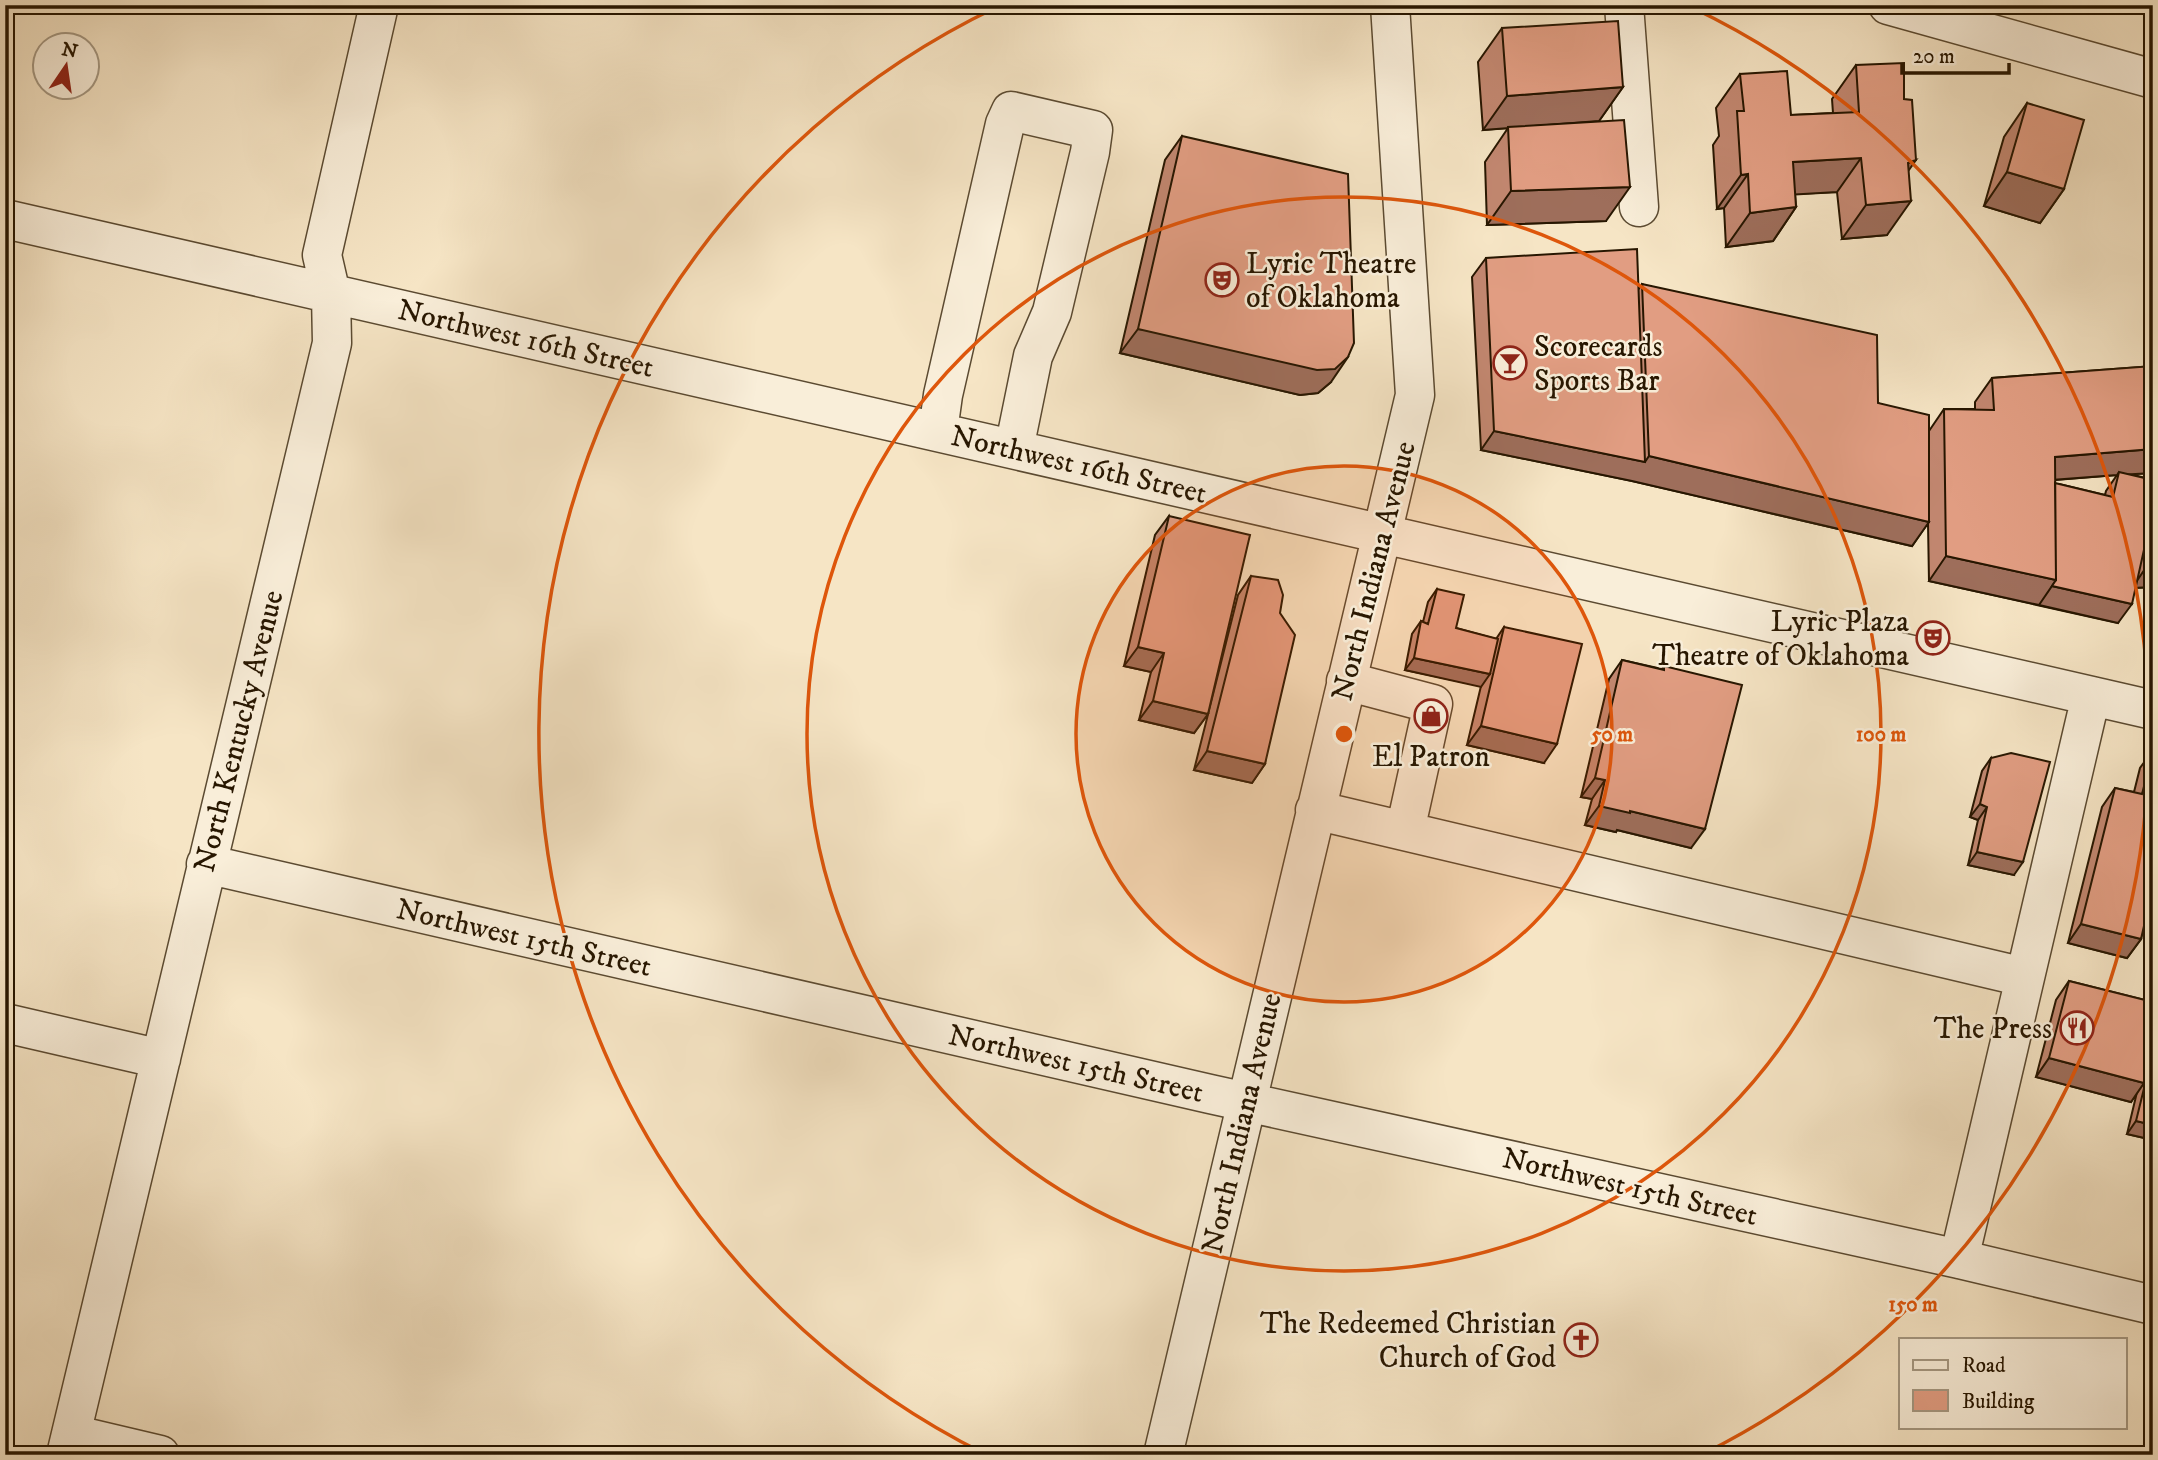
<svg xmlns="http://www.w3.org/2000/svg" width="2158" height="1460" font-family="'IM FELL DW Pica',serif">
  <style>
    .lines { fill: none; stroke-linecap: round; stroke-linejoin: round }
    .minor-casing { stroke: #5b4a31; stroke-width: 41 }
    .minor { stroke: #f9eed9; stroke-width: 38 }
    .wall { fill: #c28770; stroke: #271600; stroke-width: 2; fill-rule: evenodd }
    .shaded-wall { fill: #9e6e5b; stroke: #271600; stroke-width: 2 }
    .building { fill: #e19d82; stroke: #271600; stroke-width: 2 }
    .ring { fill: none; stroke: #de560b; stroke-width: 3.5 }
    .labels { text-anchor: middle; stroke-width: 5; stroke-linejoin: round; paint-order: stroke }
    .poi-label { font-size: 30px; fill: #271600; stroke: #f9eed9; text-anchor: end }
    .street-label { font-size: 30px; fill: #271600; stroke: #f9eed9 }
    .centre { fill: #de560b; stroke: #f9eed9; stroke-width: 3.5 }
    .ring-label { font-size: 21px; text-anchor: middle; font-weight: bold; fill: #de560b; stroke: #f9eed9; stroke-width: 5; stroke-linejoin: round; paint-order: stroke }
  </style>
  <rect width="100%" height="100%" fill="#f6e5c5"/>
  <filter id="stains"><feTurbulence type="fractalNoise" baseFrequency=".00286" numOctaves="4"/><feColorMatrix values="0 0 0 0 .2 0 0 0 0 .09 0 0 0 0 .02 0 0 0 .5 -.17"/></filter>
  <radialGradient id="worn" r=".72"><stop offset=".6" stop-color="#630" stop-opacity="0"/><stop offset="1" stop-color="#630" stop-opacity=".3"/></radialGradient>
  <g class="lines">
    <defs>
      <path id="minor" d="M1624 5 1639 207
        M1888 5 2153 79
        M5 219 2153 710
        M938 431 943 395 1005 124 1011 111 1093 130 1090 152 1052 312 1033 356 1014 449
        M1346 681 1433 704 1405 831
        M1315 810 2024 977
        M206 864 1210 1094 1959 1259 2153 1305
        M5 1023 161 1059
        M1959 1259 2091 696
        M71 1434 160 1455
        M66 1455 332 343 331 294 322 255 379 5
        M1163 1455 1415 395 1390 5"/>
    </defs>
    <use href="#minor" class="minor-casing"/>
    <use href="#minor" class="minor"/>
  </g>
  <path class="wall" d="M1502 28 1623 87 1599 121 1606 221 1487 225 1485 162 1508 128 1483 130 1478 62Z
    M1856 65 1904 99 1908 171 1887 235 1842 239 1837 192 1795 194 1796 207 1773 241 1726 247 1724 208 1717 209 1713 145 1719 136 1716 108 1740 74 1791 115 1833 113 1832 99Z
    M2027 103 2064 189 2040 223 1984 206 2004 137Z
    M1182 136 1331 382 1318 393 1300 395 1120 353 1165 160Z
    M1486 258 1638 290 1642 284 1878 403 1929 431 1944 409H1975V402L1992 378 2153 366V473L2130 474 2153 480V587L2135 588 2118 623 1929 581 1928 523 1912 546 1632 481 1481 450 1472 277ZM2117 475 2106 491 2105 495 2055 483V480Z
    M1169 516 1208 714 1194 733 1139 720 1151 672 1124 666 1155 535Z
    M1251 576 1280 613 1265 764 1252 783 1194 770 1238 595Z
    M1437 589 1456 628 1496 639 1504 627 1544 763 1467 745 1481 686 1405 670 1412 634 1421 621 1423 622 1428 602Z
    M1622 660 1662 669 1664 666 1691 848 1617 830 1616 832 1585 825 1592 799 1581 797 1609 679Z
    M2153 750 2145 921 2141 939 2127 958 2068 943 2102 807 2115 788 2134 792 2140 768Z
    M1991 758 2014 875 1968 865 1978 820 1970 817 1982 771Z
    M2069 981 2153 1002V1140L2127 1134 2137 1092 2131 1102 2036 1077 2056 1000Z"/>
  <path class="shaded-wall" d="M1623 87 1599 121 1483 130 1507 96Z
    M1861 158 1837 192 1769 196 1793 162Z
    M1916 160 1892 194 1908 163Z
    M2007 172 2064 189 2040 223 1984 206Z
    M1748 174 1724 208 1717 209 1741 175Z
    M1630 187 1606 221 1487 225 1511 191Z
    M1911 201 1887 235 1842 239 1866 205Z
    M1796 207 1773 241 1726 247 1750 213Z
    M1138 329 1348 357 1331 382 1318 393 1300 395 1120 353Z
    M1494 431 1645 462 1649 456 1929 522 1912 546 1632 481 1481 450Z
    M2153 449V473L2118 475 2119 472 2117 475 2038 481 2055 457Z
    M1946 556 2056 580 2039 605 1929 581Z
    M2153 568V587L2132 588 2145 569Z
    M2052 586 2132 604 2118 623 2039 605Z
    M1138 647 1164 653 1151 672 1124 666Z
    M1414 658 1490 674 1481 687 1405 670Z
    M1153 701 1208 714 1194 733 1139 720Z
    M1481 726 1557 744 1544 763 1467 745Z
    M1207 751 1265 764 1252 783 1194 770Z
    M1595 778 1605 780 1592 799 1581 797Z
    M1980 804 1987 807 1978 820 1970 817Z
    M1599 806 1630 811 1705 829 1691 848 1617 830 1616 832 1585 825Z
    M1977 852 2023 862 2014 875 1968 865Z
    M2150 900 2153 901V923L2136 919Z
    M2081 924 2141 939 2127 958 2068 943Z
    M2049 1058 2144 1083 2131 1102 2036 1077Z
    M2136 1121 2153 1125V1140L2127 1134Z"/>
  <path class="building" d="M1618 21 1623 87 1507 96 1502 28Z
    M1904 63V99L1912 100 1916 160 1908 163 1911 201 1866 205 1861 158 1793 162 1796 207 1750 213 1748 174 1741 175 1737 111H1744L1740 74 1787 71 1791 115 1859 112 1856 65Z
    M2027 103 2084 120 2064 189 2007 172Z
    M1624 120 1630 187 1511 191 1508 127Z
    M1182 136 1348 174 1354 343 1348 357 1335 369 1317 370 1138 329Z
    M1637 249 1645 462 1494 431 1486 258Z
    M1642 284 1877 335 1878 403 1929 415V522L1649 456Z
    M2153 366V449L2055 457 2056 580 1946 556 1944 409 1994 410 1992 378Z
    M2119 472 2153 480V509L2132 604 2052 586 2056 580 2055 483 2113 497Z
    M1169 516 1250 535 1208 714 1153 701 1164 653 1138 647Z
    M2153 535V568L2145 569Z
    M1251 576 1278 580 1283 595 1280 613 1295 635 1265 764 1207 751Z
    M1437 589 1464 595 1456 628 1498 639 1490 674 1414 658 1421 621 1428 624Z
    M1504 627 1582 644 1557 744 1481 726Z
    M1622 660 1664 670V666L1742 685 1705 829 1630 811V813L1599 806 1605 780 1595 778Z
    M2153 752V901L2150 900 2141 939 2081 924 2115 788 2142 794Z
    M2011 753 2050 762 2023 862 1977 852 1987 807 1980 804 1991 758Z
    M2069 981 2153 1002V1049L2144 1083 2049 1058Z
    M2150 1064 2153 1065V1125L2136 1121Z"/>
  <circle cx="1344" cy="734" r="268" fill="#de560b" fill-opacity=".12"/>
  <g class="ring">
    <circle cx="1344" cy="734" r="268"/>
    <circle cx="1344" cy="734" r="537"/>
    <path d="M985 1454A805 805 0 0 1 997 7M1691 7A805 805 0 0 1 1703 1454"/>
  </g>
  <defs>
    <symbol id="theatre-ring" viewBox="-11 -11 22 22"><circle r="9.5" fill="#f9eed9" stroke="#8f2418" stroke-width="1.5"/><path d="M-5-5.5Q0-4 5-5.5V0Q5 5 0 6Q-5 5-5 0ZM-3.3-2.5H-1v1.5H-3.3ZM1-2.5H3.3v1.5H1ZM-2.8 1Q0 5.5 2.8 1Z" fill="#8f2418"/></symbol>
    <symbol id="bar-ring" viewBox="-11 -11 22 22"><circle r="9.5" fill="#f9eed9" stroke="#8f2418" stroke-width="1.5"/><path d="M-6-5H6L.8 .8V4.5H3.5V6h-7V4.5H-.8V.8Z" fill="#8f2418"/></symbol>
    <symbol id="shop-ring" viewBox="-11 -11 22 22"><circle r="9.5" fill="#f9eed9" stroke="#8f2418" stroke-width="1.5"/><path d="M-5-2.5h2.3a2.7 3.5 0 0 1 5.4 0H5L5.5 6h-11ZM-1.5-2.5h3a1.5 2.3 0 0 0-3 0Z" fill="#8f2418"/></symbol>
    <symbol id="restaurant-ring" viewBox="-11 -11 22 22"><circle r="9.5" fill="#f9eed9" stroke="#8f2418" stroke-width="1.5"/><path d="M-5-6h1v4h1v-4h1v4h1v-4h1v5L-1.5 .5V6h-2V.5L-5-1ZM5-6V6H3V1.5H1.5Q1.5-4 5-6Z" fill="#8f2418"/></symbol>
    <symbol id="church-ring" viewBox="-11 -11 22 22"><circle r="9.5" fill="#f9eed9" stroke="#8f2418" stroke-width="1.5"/><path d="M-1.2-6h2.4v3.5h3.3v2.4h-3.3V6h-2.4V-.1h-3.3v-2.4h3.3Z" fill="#8f2418"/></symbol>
  </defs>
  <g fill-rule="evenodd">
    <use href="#theatre-ring" x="1203" y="261" width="38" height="38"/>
    <use href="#bar-ring" x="1491" y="344" width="38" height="38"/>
    <use href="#theatre-ring" x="1914" y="619" width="38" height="38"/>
    <use href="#shop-ring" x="1412" y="697" width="38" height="38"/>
    <use href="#restaurant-ring" x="2058" y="1009" width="38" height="38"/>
    <use href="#church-ring" x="1562" y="1321" width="38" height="38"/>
  </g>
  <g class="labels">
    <g class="poi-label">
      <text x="1246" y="273" text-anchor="start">Lyric Theatre<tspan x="1246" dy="34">of Oklahoma</tspan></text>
      <text x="1534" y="356" text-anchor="start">Scorecards<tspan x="1534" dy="34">Sports Bar</tspan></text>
      <text x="1909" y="631">Lyric Plaza<tspan x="1909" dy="34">Theatre of Oklahoma</tspan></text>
      <text x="1431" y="766" text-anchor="middle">El Patron</text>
      <text x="2052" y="1038">The Press</text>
      <text x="1556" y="1333">The Redeemed Christian<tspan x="1556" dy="34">Church of God</tspan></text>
    </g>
    <g class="street-label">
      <text transform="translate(526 338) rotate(13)" y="10">Northwest 16th Street</text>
      <text transform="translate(1079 464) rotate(13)" y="10">Northwest 16th Street</text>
      <text transform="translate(1373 571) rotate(-76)" y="10">North Indiana Avenue</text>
      <text transform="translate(238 731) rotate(-76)" y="10">North Kentucky Avenue</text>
      <text transform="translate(524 937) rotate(13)" y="10">Northwest 15th Street</text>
      <text transform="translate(1076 1063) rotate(13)" y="10">Northwest 15th Street</text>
      <text transform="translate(1241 1123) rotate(-77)" y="10">North Indiana Avenue</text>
      <text transform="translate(1630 1186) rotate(13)" y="10">Northwest 15th Street</text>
    </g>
  </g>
  <circle cx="1344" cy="734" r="10" class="centre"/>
  <g class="ring-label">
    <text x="1612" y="741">50 m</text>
    <text x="1881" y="741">100 m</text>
    <text x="1913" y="1311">150 m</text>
  </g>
  <rect width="2158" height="1460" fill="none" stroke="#f6e5c5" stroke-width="28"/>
  <rect x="7" y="7" width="2144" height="1446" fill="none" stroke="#271600" stroke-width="3.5"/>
  <rect x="14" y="14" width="2130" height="1432" fill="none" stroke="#271600" stroke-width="2"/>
  <rect x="1899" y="1338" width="228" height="91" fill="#f9eed9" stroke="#a59882" stroke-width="2"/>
  <rect x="1913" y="1360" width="35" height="10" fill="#f9eed9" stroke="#a59882" stroke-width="2"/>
  <text x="1962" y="1372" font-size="21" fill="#271600">Road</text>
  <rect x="1913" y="1390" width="35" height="21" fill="#e19d82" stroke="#a59882" stroke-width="2"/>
  <text x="1962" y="1408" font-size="21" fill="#271600">Building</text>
  <g transform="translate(66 66) rotate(13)"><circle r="33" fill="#f9eed9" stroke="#a59882" stroke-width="2"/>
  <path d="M0-5L12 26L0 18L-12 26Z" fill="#8f2418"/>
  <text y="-10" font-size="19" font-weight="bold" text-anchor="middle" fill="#271600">N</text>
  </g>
  <path d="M1902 63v10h107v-10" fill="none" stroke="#271600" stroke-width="3.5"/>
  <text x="1913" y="63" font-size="21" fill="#271600" stroke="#f9eed9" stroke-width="5" paint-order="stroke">20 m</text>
  <rect width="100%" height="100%" filter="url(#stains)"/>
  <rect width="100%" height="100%" fill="url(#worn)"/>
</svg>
